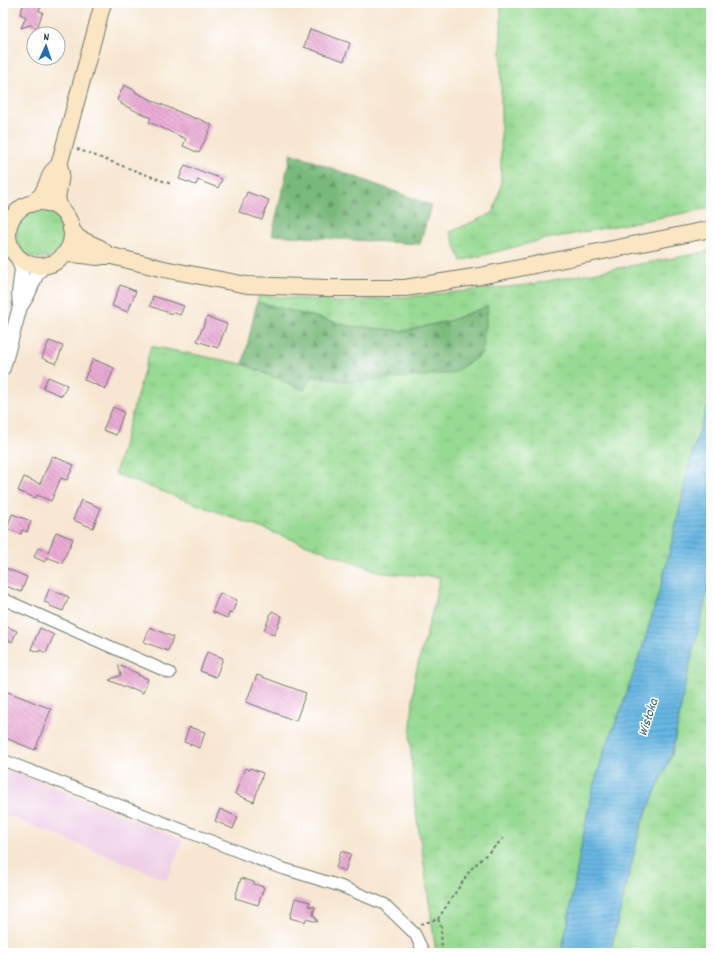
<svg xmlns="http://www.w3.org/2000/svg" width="714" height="956" font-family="Dekko,sans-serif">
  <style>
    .built { fill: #efd0e7 }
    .grass { fill: url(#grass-tufts); stroke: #5b8c63 }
    .forest { fill: url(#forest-firs); stroke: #4c7c58 }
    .water { fill: url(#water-rules); stroke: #447a8c }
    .building { fill: url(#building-back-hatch) }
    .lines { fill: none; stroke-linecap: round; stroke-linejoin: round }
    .minor-casing { stroke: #6b786b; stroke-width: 13 }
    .tertiary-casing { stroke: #6b786b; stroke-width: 16 }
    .secondary-casing { stroke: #6b786b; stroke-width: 18 }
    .path { stroke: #6b786b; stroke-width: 2; stroke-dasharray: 3 3; stroke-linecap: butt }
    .minor { stroke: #fff; stroke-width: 11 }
    .tertiary { stroke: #fff; stroke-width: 14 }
    .secondary { stroke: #fbe6c4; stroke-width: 16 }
    .labels { text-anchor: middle; stroke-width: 3; stroke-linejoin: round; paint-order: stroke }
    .water-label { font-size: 14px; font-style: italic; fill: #356269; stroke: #fff }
  </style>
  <defs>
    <pattern id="grass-tufts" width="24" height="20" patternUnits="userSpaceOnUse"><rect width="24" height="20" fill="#97da92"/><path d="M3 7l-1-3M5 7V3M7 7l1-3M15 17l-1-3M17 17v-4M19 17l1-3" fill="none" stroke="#82bc7e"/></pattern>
    <pattern id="forest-firs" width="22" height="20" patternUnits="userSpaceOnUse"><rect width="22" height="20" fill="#79ba7c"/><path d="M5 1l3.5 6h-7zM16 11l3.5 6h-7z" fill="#639866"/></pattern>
    <pattern id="water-rules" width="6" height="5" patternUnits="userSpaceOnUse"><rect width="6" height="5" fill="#68b7e3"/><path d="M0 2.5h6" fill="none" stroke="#5596b9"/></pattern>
    <pattern id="building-back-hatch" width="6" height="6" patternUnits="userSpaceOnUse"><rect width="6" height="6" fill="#ebabd6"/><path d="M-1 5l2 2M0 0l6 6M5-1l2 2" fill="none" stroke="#be8cae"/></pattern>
  </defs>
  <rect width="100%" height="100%" fill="#fff"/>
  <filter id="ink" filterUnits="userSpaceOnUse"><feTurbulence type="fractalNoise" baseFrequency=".025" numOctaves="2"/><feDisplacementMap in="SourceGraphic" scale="8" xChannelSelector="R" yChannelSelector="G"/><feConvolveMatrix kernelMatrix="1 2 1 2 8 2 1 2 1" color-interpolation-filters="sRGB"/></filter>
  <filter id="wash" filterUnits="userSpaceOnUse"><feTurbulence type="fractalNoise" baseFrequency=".012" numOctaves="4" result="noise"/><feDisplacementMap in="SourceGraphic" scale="16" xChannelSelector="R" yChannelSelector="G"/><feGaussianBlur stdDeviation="0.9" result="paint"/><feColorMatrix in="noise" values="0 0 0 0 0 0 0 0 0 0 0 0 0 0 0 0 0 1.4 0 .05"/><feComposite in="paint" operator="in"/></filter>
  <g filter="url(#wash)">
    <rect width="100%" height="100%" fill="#f7e7d2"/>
    <path class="built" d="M3 767 183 840 167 880 3 814Z"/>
    <path class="grass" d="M501 3H711V208L541 240 461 261 450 232 493 213 501 186Z
      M16 234a24 24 0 1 1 48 0a24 24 0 1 1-48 0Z
      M711 251V396L690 460 678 517 662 582 643 646 620 712 606 746 591 795 579 858 568 922 561 953H436L422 850 415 807 410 738 415 675 432 613 440 577 383 573 115 474 151 346 243 364 304 390 312 376 353 382 488 306 448 321 404 331 350 326 257 302 259 295 340 302 406 297 526 285Z
      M711 576V953H610L641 825 672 754 686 681Z"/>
    <path class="forest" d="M291 153 431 205 420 244 272 235Z
      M257 302 350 326 404 331 448 321 488 306 482 354 453 373 353 382 312 376 304 390 243 364Z"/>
    <path class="water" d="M711 396V576L686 681 672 754 641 825 610 953H561L568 922 579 858 591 795 606 746 620 712 643 646 662 582 678 517 690 460Z"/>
    <g id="blocks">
      <path class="building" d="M24 3H43L39 11 43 12 37 28 30 25 21 28 26 17 20 14Z
        M310 29 350 43 344 61 304 47Z
        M124 85 136 91 135 92 158 103 196 119 197 118 212 125 199 153 183 146 186 139 149 122 151 118 121 104 122 103 117 100Z
        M185 165 222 179 218 188 198 180 196 185 179 179Z
        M247 192 269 200 262 220 239 212Z
        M120 285 136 291 128 312 112 306Z
        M153 296 184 306 180 315 172 312V314L150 306Z
        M207 317 227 324 218 348 197 341Z
        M49 341 63 346 56 364 42 358Z
        M93 359 114 368 106 389 84 380Z
        M48 377 67 385 62 396 43 388Z
        M113 407 124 412 116 435 103 430Z
        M52 456 74 465 67 480 61 478 51 501 37 495 36 498 18 491 24 477 40 484Z
        M81 500 101 508 93 528 73 520Z
        M12 514 31 521 27 532 22 530 21 534 7 529Z
        M56 532 73 539 62 563 47 557 45 562 34 557 38 548 48 552Z
        M3 567 27 577 21 592 3 585Z
        M49 589 69 597 63 611 50 606V604L44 602Z
        M220 593 237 600 232 613 230 612 227 618 212 612Z
        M272 611 282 616 274 635 264 630Z
        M3 625 17 631 12 642 3 638Z
        M150 627 173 637 168 651 144 642Z
        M40 628 54 635 46 653 40 650 39 652 31 649Z
        M207 652 223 658 216 677 200 671Z
        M118 665 139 674 138 675 148 679 143 693 132 688V690L109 680 121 675Z
        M257 675 306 693 296 721 246 702Z
        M3 690 51 709 35 750 3 737Z
        M189 727 205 732 200 748 184 742Z
        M245 768 249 770 250 768 263 773 254 802 235 794Z
        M220 809 238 817 233 829 215 821Z
        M341 851 351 854 345 871 336 868Z
        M241 878 254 882V884L264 887 258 905 235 898Z
        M295 898 310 902 309 906 315 907 313 914 318 922 306 919 305 922 290 918Z"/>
    </g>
  </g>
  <g filter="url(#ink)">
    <use href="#blocks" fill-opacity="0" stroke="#6b786b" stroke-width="1"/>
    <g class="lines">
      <defs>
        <path id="minor" d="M3 599 170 673
          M3 760 278 867 340 886 384 904 415 934 424 953"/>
        <path id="tertiary" d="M17 256 22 269 19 293 20 307
          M3 368 20 307 27 296 37 273 45 265"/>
        <path id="secondary" d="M8 234a32 32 0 1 1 64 0a32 32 0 1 1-64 0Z
          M31 204 42 195 52 172 59 165
          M61 210 57 199 61 174 59 165 103 3
          M71 229 78 238 100 248 108 255
          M63 255 74 254 98 257 108 255 164 269 247 285 326 288H405L480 276 711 229"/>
      </defs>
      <use href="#minor" class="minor-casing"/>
      <use href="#tertiary" class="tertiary-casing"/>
      <use href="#secondary" class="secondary-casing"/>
      <path class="path" d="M77 149 171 184
        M438 919 471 869 506 836
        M421 924 438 919 441 927 442 953"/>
      <use href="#minor" class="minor"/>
      <use href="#tertiary" class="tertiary"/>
      <use href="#secondary" class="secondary"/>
    </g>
  </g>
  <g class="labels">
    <g class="water-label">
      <text transform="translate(647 717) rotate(-72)" y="5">Wisłoka</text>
    </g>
  </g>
  <rect width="714" height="956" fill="none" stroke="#fff" stroke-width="16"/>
  <g transform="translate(46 46) rotate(3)"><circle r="19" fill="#ffffff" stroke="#a5b1ae"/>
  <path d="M0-3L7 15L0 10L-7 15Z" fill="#1f6fb2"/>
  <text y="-6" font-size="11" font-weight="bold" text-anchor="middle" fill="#1f3d34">N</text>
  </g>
</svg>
